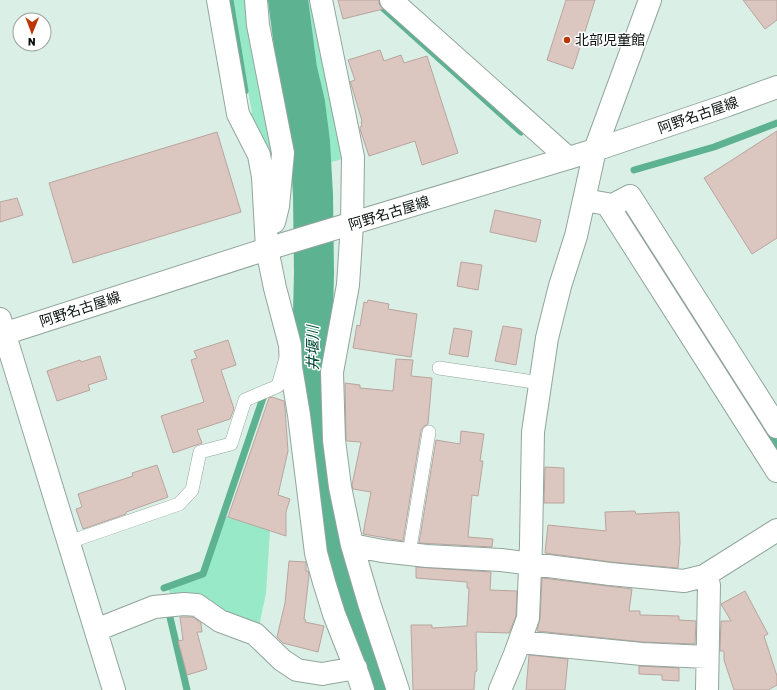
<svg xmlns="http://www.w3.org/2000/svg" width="777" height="690" font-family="Rubik,'Noto Sans JP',sans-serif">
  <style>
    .grass { fill: #97e9c8 }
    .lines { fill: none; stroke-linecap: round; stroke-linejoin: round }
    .stream { stroke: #5db292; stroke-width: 7 }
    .river { stroke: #5db292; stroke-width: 40 }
    .building { fill: #dcc6c0; stroke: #b9a49e }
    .service-casing { stroke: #91a59c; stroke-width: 14 }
    .minor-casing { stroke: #91a59c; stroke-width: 24 }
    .secondary-casing { stroke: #91a59c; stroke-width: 24 }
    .service { stroke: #fff; stroke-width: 13 }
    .minor { stroke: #fff; stroke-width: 22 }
    .secondary { stroke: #fff; stroke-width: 22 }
    .poi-dot { fill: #bd3500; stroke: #fff; stroke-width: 1.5 }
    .labels { text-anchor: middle; stroke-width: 3; stroke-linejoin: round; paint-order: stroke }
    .poi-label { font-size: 14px; fill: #08100d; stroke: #fff; text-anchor: start }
    .street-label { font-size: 14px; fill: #08100d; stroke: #fff }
    .water-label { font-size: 15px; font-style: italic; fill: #004b36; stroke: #fff }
  </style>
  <rect width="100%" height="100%" fill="#daf0e6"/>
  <path class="grass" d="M232 0H249L275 133 274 178 244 116 252 113Z
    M294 0H314L342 159 321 165Z
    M225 516 270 530 266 593 258 631 172 598 168 589 205 577Z"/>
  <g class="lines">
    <path class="stream" d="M230 0 245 91
      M374 0 521 132
      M634 170 714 147 777 123
      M765 428 777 446
      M164 588 203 574 264 395
      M169 613 187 690"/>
    <path class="river" d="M288 0 297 69 305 103 310 142 313 195 314 273 312 355 314 419 337 562 379 690"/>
  </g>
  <path class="building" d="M338 0H379V4L383 9 343 19Z
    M566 0H595L573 69 547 60Z
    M743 0H777V20L765 29Z
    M380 50 384 61 401 55 404 63 427 56 458 153 422 165 415 141 369 156 360 129V127L362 126 361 122 362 121 352 87 350 82 355 80 348 60Z
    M777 131V238L752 254 704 178Z
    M217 132 241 212 73 263 49 183Z
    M17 198 23 215 0 222V202Z
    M495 210 541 220 536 242 490 232Z
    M461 262 482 265 478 290 457 286Z
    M368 300 389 304 388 309 417 314 411 357 353 348 357 325 360 326 364 302 367 303Z
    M503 326 522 329 516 365 495 361Z
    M454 328 472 331 468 357 449 354Z
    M228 340 236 365 221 370 234 409 230 419 197 430 202 443 173 453 161 416 204 402 191 360 197 358 194 351Z
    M100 356 107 379 88 385 90 390 57 401 47 371 80 360 81 362Z
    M396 359 413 360 411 376 432 378 428 424 423 427 421 431 403 541 363 534 371 492 353 489 352 485 361 442 347 441 346 439 345 383 360 385V388L393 391Z
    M272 397 284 401 285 409 288 451 278 495 290 499 286 512V536L228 517 269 398Z
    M461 431 484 434 480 461H483L478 496 472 495 468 537 493 539 492 547 419 543 436 440 460 444Z
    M157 465 168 497 126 512V514L83 529 76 509 82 507 78 494 133 476 132 473Z
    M545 467 564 468V503H544Z
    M635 511 636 514 679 512 680 543 678 568 611 562 545 553 548 525 606 531 605 512Z
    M289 561 306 562V571H308L309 575 304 619 306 620 305 622 324 626 318 652 283 643 277 637 285 603Z
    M416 567 491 572 490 590 517 591 516 616 509 633 476 632 477 671 475 672 474 690H413L411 625H432V628L467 626 469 588H467V582L416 578Z
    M542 578 632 589 629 611H640V615L679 616V620L696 621 695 644 643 642 537 631 540 619Z
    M745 591 768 634 764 636 777 676V685L768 690H734L724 660V651H720L721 621H731L721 604Z
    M180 617H193L201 623 202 632H197L207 669 187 675 178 641 183 640Z
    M529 655 568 659 565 690H526Z
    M639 666 679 668V681L662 680V675L639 674Z"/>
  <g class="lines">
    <defs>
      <path id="service" d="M439 368 541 383
        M69 542 179 504 192 490 200 452 231 444 245 400 278 386 286 358
        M409 554 429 432"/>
      <path id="minor" d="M218 0 238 114 259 155 263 177 267 249 275 288 290 345 291 367 299 415 316 553 324 582 334 614 358 675 363 690
        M256 0 258 25 283 153 278 206 274 222
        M321 0 353 157 352 224 348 285 332 372 334 440 340 487 352 545 369 603 398 690
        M391 0 568 158
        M584 200 607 204 777 471
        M609 207 630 196 777 427
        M0 319 114 690
        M352 545 382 551 427 556 501 560 610 574 684 581 704 576
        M96 630 154 607 184 604 197 605 220 621 255 634 282 660 297 670 322 674 356 668
        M520 642 642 654 707 657
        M500 690 515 654 528 618 531 544 533 432 547 338 560 286 576 236 595 150 650 0
        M707 690 709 585 704 576 777 530"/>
      <path id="secondary" d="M0 335 267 249 595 150 728 105 777 87"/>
    </defs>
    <use href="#service" class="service-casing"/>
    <use href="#minor" class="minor-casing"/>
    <use href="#secondary" class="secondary-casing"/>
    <use href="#service" class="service"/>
    <use href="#minor" class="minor"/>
    <use href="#secondary" class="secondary"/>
  </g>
  <circle class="poi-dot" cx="567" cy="40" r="4"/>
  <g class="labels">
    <g class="poi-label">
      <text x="575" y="45">北部児童館</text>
    </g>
    <g class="street-label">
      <text transform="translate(698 115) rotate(-19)" y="5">阿野名古屋線</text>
      <text transform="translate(389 213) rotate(-17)" y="5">阿野名古屋線</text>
      <text transform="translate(80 309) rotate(-18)" y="5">阿野名古屋線</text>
    </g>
    <g class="water-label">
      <text transform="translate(313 348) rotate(-90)" y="5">井堰川</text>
    </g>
  </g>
  <g transform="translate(32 32) rotate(181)"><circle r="19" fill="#ffffff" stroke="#9c9f9e"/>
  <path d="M0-3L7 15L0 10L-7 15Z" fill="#bd3500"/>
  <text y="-6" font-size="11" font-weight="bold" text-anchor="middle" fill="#08100d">N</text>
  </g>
</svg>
